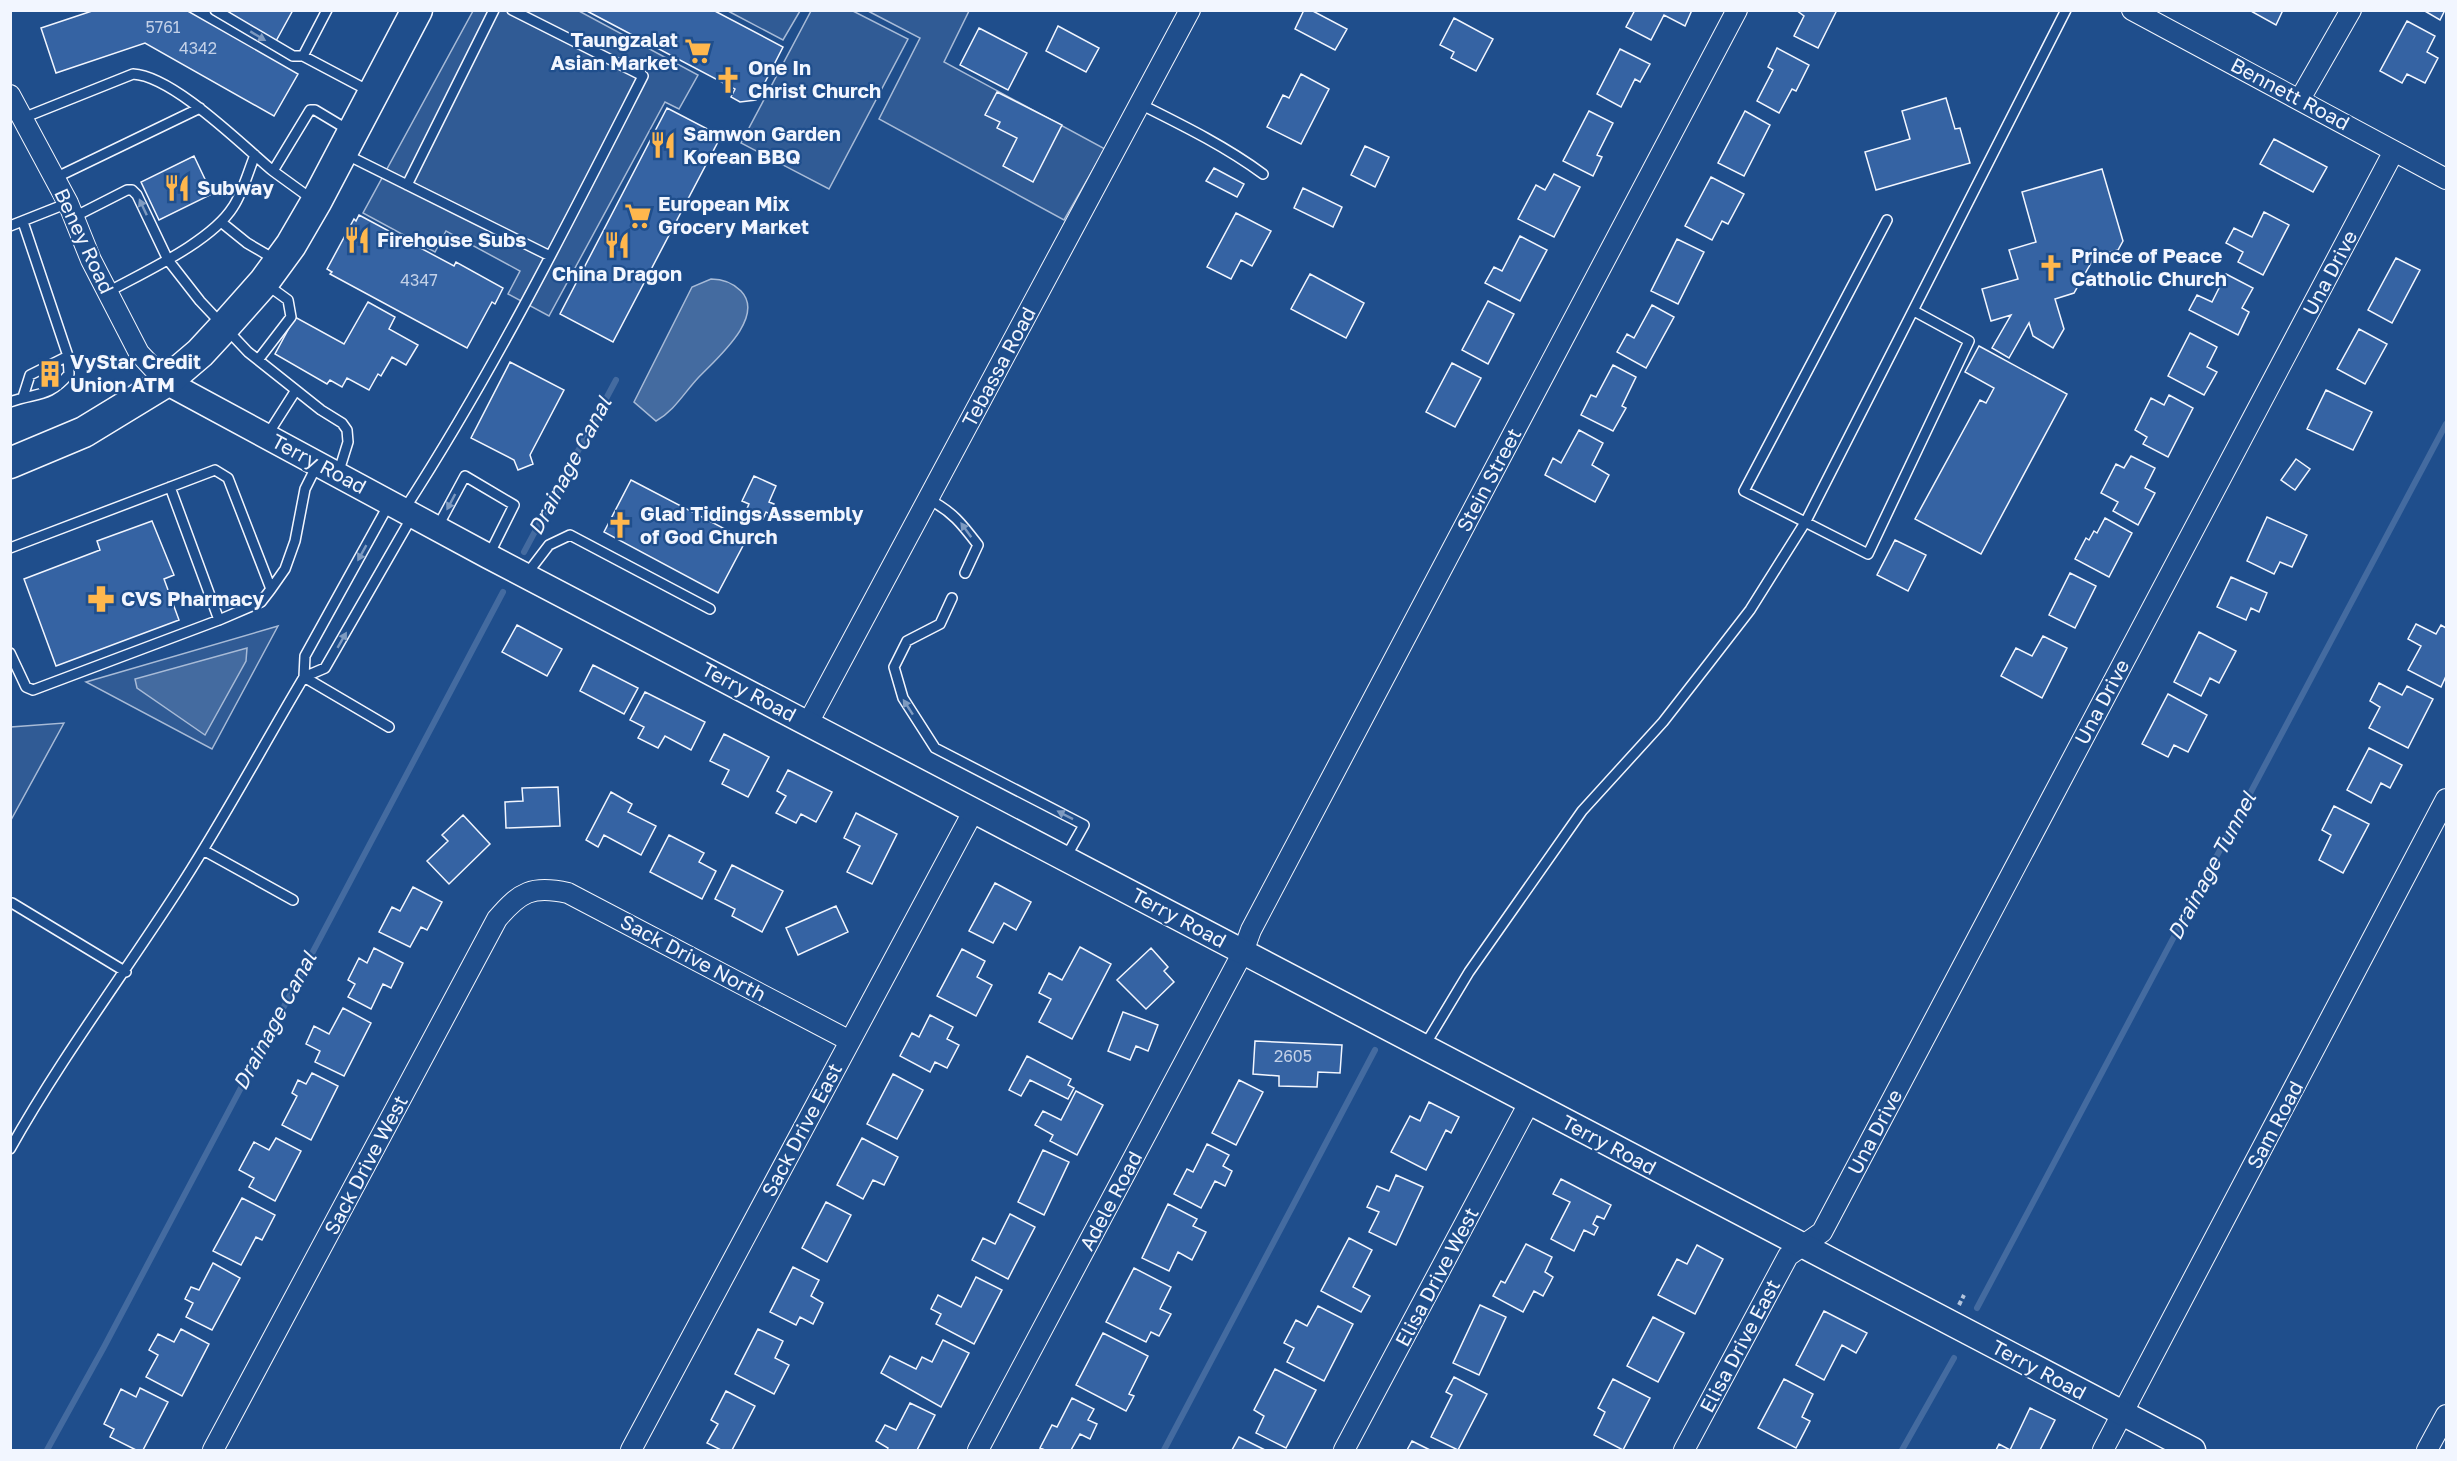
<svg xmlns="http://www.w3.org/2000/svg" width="2457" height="1461" font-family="'Golos Text',sans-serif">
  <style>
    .built { fill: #305b95; stroke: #a8bbd7; stroke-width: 1.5 }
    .water { fill: #446ba0; stroke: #a8bbd7; stroke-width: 1.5 }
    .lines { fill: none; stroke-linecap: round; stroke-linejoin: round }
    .stream { stroke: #446ba0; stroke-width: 6 }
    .building { fill: #3563a3; stroke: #f2f6ff; stroke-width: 1.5 }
    .service-casing { stroke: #f2f6ff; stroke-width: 12 }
    .minor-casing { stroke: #f2f6ff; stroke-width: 22 }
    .tertiary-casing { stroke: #f2f6ff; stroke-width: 27 }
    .primary-casing { stroke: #f2f6ff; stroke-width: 33 }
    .path { stroke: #b3c4dc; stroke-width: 4; stroke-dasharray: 4.5 3; stroke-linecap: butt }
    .service { stroke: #1f4e8c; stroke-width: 9 }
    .minor { stroke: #1f4e8c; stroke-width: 20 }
    .tertiary { stroke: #1f4e8c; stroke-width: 24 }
    .primary { stroke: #1f4e8c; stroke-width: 30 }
    .oneway { fill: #7e9ac0 }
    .labels { text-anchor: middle; stroke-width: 4.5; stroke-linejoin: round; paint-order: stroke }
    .number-label { font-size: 16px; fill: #c3d1e8 }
    .poi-label { font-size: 20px; font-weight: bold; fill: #f2f6ff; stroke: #1f4e8c; text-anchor: start }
    .street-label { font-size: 20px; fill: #f2f6ff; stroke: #1f4e8c }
    .water-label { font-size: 21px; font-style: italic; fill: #f2f6ff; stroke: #1f4e8c }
  </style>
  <rect width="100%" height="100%" fill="#1f4e8c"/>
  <path class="built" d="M473 11H579L698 75 679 109 665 102 549 316 508 294 520 271 446 231 435 252 363 213Z
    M728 11H800L783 40Z
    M811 11H853L908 39 829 189 741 143Z
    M868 11H969L944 62 1105 149 1064 220 879 119 920 38Z
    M278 626 212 749 86 682Z
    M64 723 11 820V727Z"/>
  <path class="water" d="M711 279C722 279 733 283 741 291 766 317 716 359 698 378 684 393 674 411 656 421L634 402 692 287Z
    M247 648 246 661 205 735 137 688 135 679Z"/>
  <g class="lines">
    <path class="stream" d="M524 552 616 380
      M1977 1308 2446 424
      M47 1450 104 1347 503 592
      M1164 1450 1375 1050
      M1902 1450 1954 1358"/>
  </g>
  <path class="building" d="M95 10H186L298 74 274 116 145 43 56 73 41 28Z
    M224 10H293L276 41Z
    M585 10H713L783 47 756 100 740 102 731 97 735 89Z
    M1304 10H1311L1347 29 1335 50 1295 29Z
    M1635 10H1692L1685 26 1664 15 1651 40 1626 27Z
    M1837 10 1818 48 1794 36 1804 16 1796 10Z
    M2249 10H2283L2276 25Z
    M2423 10H2445L2440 20Z
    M1454 18 1493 39 1476 71 1451 58 1454 52 1440 45Z
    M2407 21 2435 36 2427 52 2438 58 2425 83 2407 74 2402 83 2380 71Z
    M1058 26 1099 48 1086 72 1046 51Z
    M979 28 1027 53 1008 90 960 65Z
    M1777 48 1809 65 1796 91 1792 89 1779 113 1757 101 1773 70 1768 67Z
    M1620 49 1650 64 1640 82 1635 79 1621 107 1597 94Z
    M1301 74 1329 89 1301 144 1267 127 1283 95 1289 98Z
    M997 92 1062 125 1033 182 1003 166 1017 138 997 128 1000 122 985 115Z
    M1946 98 1955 129 1960 128 1970 163 1876 190 1865 152 1910 139 1902 111Z
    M667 108 721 136 613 342 560 314Z
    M1589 111 1613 123 1597 155 1602 157 1593 176 1563 161Z
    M1745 111 1770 125 1744 176 1718 163Z
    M2274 139 2327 167 2313 192 2260 164Z
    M1365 146 1389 157 1375 187 1351 175Z
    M194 156 212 194 159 220 141 182Z
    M1214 168 1244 184 1237 197 1206 181Z
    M2102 169 2123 241 2118 250 2095 256 2074 293 2055 299 2064 329 2053 348 2033 336 2029 323 2009 358 1992 348 2011 315 1991 321 1982 289 2018 279 2009 250 2036 242 2022 192Z
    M1554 174 1580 187 1554 237 1518 219 1536 185 1545 190Z
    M1711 177 1744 194 1728 224 1722 221 1712 240 1685 226Z
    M1303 188 1342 207 1333 227 1294 208Z
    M2264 212 2289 225 2263 275 2238 262 2243 252 2226 243 2234 228 2252 237Z
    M1236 213 1271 231 1252 266 1241 260 1231 279 1207 267Z
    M359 215 454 266 456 262 503 288 495 304 492 302 467 348 330 274 332 272 327 269 354 219 356 221Z
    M1520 236 1547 250 1520 301 1485 283 1494 267 1502 271Z
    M1677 239 1704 252 1678 304 1651 291Z
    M2396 258 2420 270 2392 323 2368 310Z
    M1310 274 1364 303 1346 338 1291 309Z
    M2226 274 2253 288 2242 308 2249 312 2238 335 2189 310 2197 295 2212 302Z
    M1488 301 1514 314 1488 364 1462 350Z
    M368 302 395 317 389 329 418 345 406 365 392 357 381 376 378 374 369 390 347 378 342 387 330 380 327 384 275 354 295 317 344 344Z
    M1652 305 1674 317 1646 368 1617 352 1627 334 1634 338Z
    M2359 329 2387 344 2365 384 2337 369Z
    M2190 333 2217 347 2207 367 2217 372 2204 395 2168 376Z
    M1979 346 2067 394 1981 554 1915 519 1980 400 1986 403 1994 388 1965 372Z
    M510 362 564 390 530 455 533 464 518 470 514 460 471 438Z
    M1452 363 1481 378 1455 427 1426 412Z
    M1613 365 1636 377 1622 406 1626 408 1613 431 1581 415 1591 395 1596 397Z
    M2326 390 2372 412 2353 450 2307 429Z
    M2169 395 2193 408 2168 457 2143 444 2147 437 2135 430 2151 398 2164 405Z
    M1579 430 1603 443 1592 465 1609 475 1595 502 1545 475 1553 458 1561 463Z
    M2131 456 2155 468 2145 488 2155 493 2138 525 2113 511 2118 502 2101 493 2116 464 2124 468Z
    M2296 459 2310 469 2295 490 2281 480Z
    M754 476 776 486 769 502 774 504 770 514 766 512 763 519 746 511 749 504 742 501Z
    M631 480 746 540 718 593 604 532Z
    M2267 517 2307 535 2292 567 2280 562 2274 574 2247 561Z
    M2105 518 2132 533 2109 577 2075 559 2086 538 2089 540 2094 531 2097 533Z
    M152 521 174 575 164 579 179 620 56 666 24 579 100 550 97 541Z
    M1895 540 1926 555 1908 591 1877 575Z
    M2070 573 2096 586 2075 628 2049 615Z
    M2231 577 2267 593 2259 612 2251 608 2246 620 2217 607Z
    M2416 624 2436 634 2441 625 2446 628V676L2441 687 2408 670 2421 646 2408 639Z
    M517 625 562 649 547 676 502 652Z
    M2199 632 2236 651 2219 683 2210 678 2201 696 2174 682Z
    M2043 636 2067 648 2042 698 2001 676 2016 648 2032 656Z
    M593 665 638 688 624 714 580 691Z
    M2379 683 2402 695 2407 686 2433 699 2408 748 2369 728 2380 707 2370 701Z
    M645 692 705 722 691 750 665 736 658 748 638 738 644 727 630 720Z
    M2168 694 2207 715 2188 752 2174 745 2168 757 2142 744Z
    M724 734 769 757 748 797 722 784 729 770 710 761Z
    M2369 748 2402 765 2390 788 2381 783 2371 803 2347 790Z
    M788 770 832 792 816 822 801 814 796 823 776 813 786 796 777 791Z
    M558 787 560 826 506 828 505 802 523 801 522 788Z
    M611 792 632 804 628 812 656 826 641 855 604 835 598 847 586 840Z
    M2334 806 2369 824 2343 873 2319 860 2331 835 2322 830Z
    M856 813 897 834 872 884 847 872 860 846 844 838Z
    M463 815 490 844 449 884 427 861 448 841 442 835Z
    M669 835 704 853 699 862 716 871 702 899 650 872Z
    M732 865 783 891 762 932 732 916 735 909 715 899Z
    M995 883 1031 902 1016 930 1004 923 993 943 969 931Z
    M413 887 442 902 427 930 421 927 410 947 379 932 392 907 400 911Z
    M836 906 848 932 798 955 786 928Z
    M1080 947 1111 964 1072 1039 1039 1022 1051 999 1039 993 1049 973 1062 980Z
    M374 948 403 963 391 988 383 984 371 1009 348 997 355 984 348 980 359 958 367 963Z
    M1151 948 1168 967 1164 971 1174 982 1146 1009 1117 980Z
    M962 949 985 961 977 977 992 985 976 1016 937 996Z
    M343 1008 371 1023 344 1076 315 1062 320 1051 306 1044 314 1026 329 1034Z
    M1123 1012 1158 1025 1148 1051 1136 1046 1130 1060 1108 1051Z
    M930 1015 953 1027 947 1039 959 1045 947 1068 935 1062 930 1072 900 1056 912 1033 919 1037Z
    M1255 1041 1342 1045 1340 1073 1318 1072 1317 1087 1279 1086V1076L1253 1074Z
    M1027 1056 1071 1079 1068 1085 1074 1088 1068 1099 1030 1080 1021 1096 1009 1090Z
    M312 1073 338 1086 311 1140 282 1125 297 1096 292 1093 298 1080 306 1084Z
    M893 1074 923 1090 897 1139 867 1124Z
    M1239 1080 1263 1092 1236 1145 1212 1133Z
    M1076 1091 1103 1105 1077 1155 1050 1141 1053 1135 1035 1125 1043 1111 1061 1120Z
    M1429 1102 1459 1117 1451 1133 1446 1130 1426 1170 1391 1152 1410 1116 1420 1121Z
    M276 1138 301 1151 275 1201 249 1187 254 1178 239 1170 254 1142 269 1150Z
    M862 1138 898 1157 884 1185 873 1180 863 1199 837 1185Z
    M1207 1144 1229 1155 1223 1166 1232 1171 1225 1186 1215 1181 1201 1208 1174 1194 1187 1169 1193 1172Z
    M1043 1150 1069 1162 1044 1215 1018 1202Z
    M1396 1175 1423 1187 1396 1245 1369 1232 1379 1212 1367 1207 1377 1186 1389 1191Z
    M1561 1179 1611 1205 1604 1219 1597 1216 1593 1224 1598 1227 1594 1235 1584 1230 1574 1251 1551 1239 1570 1202 1553 1194Z
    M242 1198 275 1215 262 1240 256 1237 241 1265 213 1251Z
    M826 1202 851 1215 827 1262 802 1248Z
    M1168 1204 1197 1219 1193 1226 1206 1232 1192 1260 1178 1252 1169 1271 1142 1258Z
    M1010 1214 1035 1227 1008 1279 972 1260 983 1238 995 1244Z
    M1349 1238 1372 1250 1353 1287 1370 1296 1361 1312 1321 1291Z
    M1526 1244 1552 1257 1545 1272 1553 1277 1543 1296 1534 1291 1523 1312 1493 1296 1501 1281 1505 1283Z
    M1697 1245 1723 1259 1695 1314 1658 1295 1677 1259 1687 1264Z
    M213 1263 240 1278 212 1330 186 1317 193 1303 185 1299 191 1287 199 1290Z
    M793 1267 819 1280 811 1296 823 1303 813 1324 800 1317 796 1325 770 1312Z
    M1134 1268 1171 1287 1160 1309 1171 1314 1159 1336 1151 1332 1146 1342 1106 1322Z
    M976 1277 1002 1290 974 1344 936 1324 941 1314 931 1309 938 1295 961 1307Z
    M1480 1305 1506 1317 1479 1375 1453 1363Z
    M1318 1306 1353 1324 1324 1381 1287 1362 1294 1348 1284 1343 1296 1320 1307 1326Z
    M1824 1311 1867 1333 1856 1353 1842 1345 1824 1380 1796 1365Z
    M1653 1317 1684 1333 1658 1382 1627 1366Z
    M181 1329 209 1344 182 1396 146 1377 158 1355 149 1350 158 1334 174 1342Z
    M758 1329 783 1341 775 1358 789 1365 774 1394 735 1374Z
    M1103 1333 1148 1356 1129 1394 1134 1396 1126 1411 1076 1385Z
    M943 1340 969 1353 941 1407 881 1373 890 1356 916 1369 922 1357 932 1362Z
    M1275 1369 1316 1390 1286 1448 1256 1433 1264 1416 1254 1410Z
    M1454 1377 1487 1394 1458 1450 1431 1437 1452 1395 1446 1392Z
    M1613 1379 1650 1398 1623 1450 1594 1435 1605 1412 1598 1408Z
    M1784 1379 1813 1394 1802 1417 1810 1421 1796 1448 1758 1428Z
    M140 1388 168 1402 143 1450H136L110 1437 114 1429 104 1424 121 1389 136 1397Z
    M726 1391 755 1406 732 1450H721L707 1443 718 1424 711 1420Z
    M1072 1398 1094 1409 1088 1420 1097 1424 1090 1439 1080 1434 1071 1450H1045L1040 1448 1052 1425 1057 1427Z
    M910 1403 935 1415 917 1450H887L888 1448 876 1441 885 1425 896 1430Z
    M2030 1408 2055 1420 2040 1450H1996L1999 1444 2010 1450Z
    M1239 1437 1265 1450H1232Z
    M1412 1441 1430 1450H1407Z"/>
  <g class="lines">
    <defs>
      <path id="service" d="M215 10 293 56H303L371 92
        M303 56 327 10
        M1140 104C1182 125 1225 146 1263 174
        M23 118 133 74C173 76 242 145 273 171
        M347 155 550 256
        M55 178 200 108
        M407 185 494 10
        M313 200 273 171 310 110H315L350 131
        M74 217 127 190H132L137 195 168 260 200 301 248 352 321 410 342 423 347 430 348 442 338 474
        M1887 220 1744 491 1868 554 1969 341 1914 311
        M221 222 247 243 276 260
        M10 226 68 203
        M108 292C144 272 211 242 233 207 243 192 248 172 255 155
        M258 360 291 317 288 300 266 284
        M23 397 30 375 68 356
        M10 402C36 392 48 399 69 374L68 356 23 222
        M268 434 296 390
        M170 487 219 620 261 602 271 589
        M928 499C952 511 962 524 978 545L965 573
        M389 504 305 656 304 677 325 668 413 515
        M404 510C494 371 568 223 643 76L512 10
        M437 528 465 476 514 505 489 555
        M10 548 215 470 228 478 271 589 285 569 295 541 305 489 317 465
        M526 575 549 545 570 535 710 609
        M952 598 940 624 907 641 894 667 903 698 935 748 1084 825 1066 857
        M10 653 26 687 33 690 219 620
        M203 850 293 900
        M12 903 126 972
        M1425 1045 1469 972 1582 811 1663 722 1709 663 1750 610 1806 521 2066 10
        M10 1149C60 1060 121 978 176 893 222 823 261 749 304 677L389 727"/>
      <path id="minor" d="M2132 10 2446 179
        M10 95 68 203 91 260 139 353 166 382
        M2300 99 2351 10
        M808 723 1190 10
        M213 1450 497 919C520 892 532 885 568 893L850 1041
        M631 1450 974 810
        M978 1450 1243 952 1251 930 1737 10
        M1344 1450 1529 1103
        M1684 1450 1788 1256 1822 1232 2394 151
        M2103 1450 2446 799
        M2427 1450 2446 1415"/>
      <path id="tertiary" d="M166 382 488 556 2193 1450"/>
      <path id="primary" d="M10 463 84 432 166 382 200 353 225 326 264 282 291 245 316 202 417 10"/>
    </defs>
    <use href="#service" class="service-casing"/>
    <use href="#minor" class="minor-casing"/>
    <use href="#tertiary" class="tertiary-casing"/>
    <use href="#primary" class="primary-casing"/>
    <path class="path" d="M1959 1305 1964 1295"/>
    <use href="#service" class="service"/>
    <use href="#minor" class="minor"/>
    <use href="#tertiary" class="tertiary"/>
    <use href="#primary" class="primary"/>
  </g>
  <defs><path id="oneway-solid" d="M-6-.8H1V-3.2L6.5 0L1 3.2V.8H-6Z" transform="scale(1.5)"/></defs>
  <g class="oneway">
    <use href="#oneway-solid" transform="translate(258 36) rotate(31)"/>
    <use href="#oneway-solid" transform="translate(143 207) rotate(-115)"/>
    <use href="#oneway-solid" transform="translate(451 502) rotate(118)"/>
    <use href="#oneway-solid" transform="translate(966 530) rotate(-126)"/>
    <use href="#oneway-solid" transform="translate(362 553) rotate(119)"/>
    <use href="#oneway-solid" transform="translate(342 640) rotate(-60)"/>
    <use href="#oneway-solid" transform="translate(908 707) rotate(-123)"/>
    <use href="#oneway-solid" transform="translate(1065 815) rotate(-153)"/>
  </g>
  <defs>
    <symbol id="supermarket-bare" viewBox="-9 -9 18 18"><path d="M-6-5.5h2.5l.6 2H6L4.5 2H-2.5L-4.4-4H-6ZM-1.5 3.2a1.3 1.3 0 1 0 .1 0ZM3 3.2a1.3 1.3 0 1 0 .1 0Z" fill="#ffb74d" stroke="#1f4e8c" stroke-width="2.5" paint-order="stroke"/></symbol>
    <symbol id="church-bare" viewBox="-9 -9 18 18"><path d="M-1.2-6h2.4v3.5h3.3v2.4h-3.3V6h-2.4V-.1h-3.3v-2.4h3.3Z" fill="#ffb74d" stroke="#1f4e8c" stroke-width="2.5" paint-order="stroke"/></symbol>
    <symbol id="restaurant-bare" viewBox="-9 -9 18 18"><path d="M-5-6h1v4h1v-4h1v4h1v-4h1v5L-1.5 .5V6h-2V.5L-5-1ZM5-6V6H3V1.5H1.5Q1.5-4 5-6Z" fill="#ffb74d" stroke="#1f4e8c" stroke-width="2.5" paint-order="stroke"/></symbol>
    <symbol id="building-bare" viewBox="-9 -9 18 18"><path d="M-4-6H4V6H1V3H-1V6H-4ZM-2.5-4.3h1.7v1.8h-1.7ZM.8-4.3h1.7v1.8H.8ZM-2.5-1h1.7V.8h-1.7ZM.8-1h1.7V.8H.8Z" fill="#ffb74d" stroke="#1f4e8c" stroke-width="2.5" paint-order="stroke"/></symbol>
    <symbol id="pharmacy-bare" viewBox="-9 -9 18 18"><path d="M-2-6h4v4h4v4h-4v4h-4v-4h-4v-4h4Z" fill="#ffb74d" stroke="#1f4e8c" stroke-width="2.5" paint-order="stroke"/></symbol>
  </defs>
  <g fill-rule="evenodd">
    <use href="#supermarket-bare" x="679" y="32" width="38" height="38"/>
    <use href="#church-bare" x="709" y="61" width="38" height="38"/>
    <use href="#restaurant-bare" x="644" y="126" width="38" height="38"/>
    <use href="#restaurant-bare" x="158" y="169" width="38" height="38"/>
    <use href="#supermarket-bare" x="619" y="197" width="38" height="38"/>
    <use href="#restaurant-bare" x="338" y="221" width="38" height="38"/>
    <use href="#restaurant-bare" x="598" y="226" width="38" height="38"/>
    <use href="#church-bare" x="2032" y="249" width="38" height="38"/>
    <use href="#building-bare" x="31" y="355" width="38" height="38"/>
    <use href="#church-bare" x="601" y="506" width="38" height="38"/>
    <use href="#pharmacy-bare" x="82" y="580" width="38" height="38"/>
  </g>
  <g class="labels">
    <g class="number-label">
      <text x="163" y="33">5761</text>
      <text x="198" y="54">4342</text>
      <text x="419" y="286">4347</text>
      <text x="1293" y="1062">2605</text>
    </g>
    <g class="poi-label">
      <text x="678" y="47" text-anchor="end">Taungzalat<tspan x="678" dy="23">Asian Market</tspan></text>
      <text x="748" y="75">One In<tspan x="748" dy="23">Christ Church</tspan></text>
      <text x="683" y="141">Samwon Garden<tspan x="683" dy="23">Korean BBQ</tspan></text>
      <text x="197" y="195">Subway</text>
      <text x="658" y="211">European Mix<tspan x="658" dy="23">Grocery Market</tspan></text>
      <text x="377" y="247">Firehouse Subs</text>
      <text x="2071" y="263">Prince of Peace<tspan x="2071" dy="23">Catholic Church</tspan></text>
      <text x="617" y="281" text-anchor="middle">China Dragon</text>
      <text x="70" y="369">VyStar Credit<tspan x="70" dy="23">Union ATM</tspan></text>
      <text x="640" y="521">Glad Tidings Assembly<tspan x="640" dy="23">of God Church</tspan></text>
      <text x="121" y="606">CVS Pharmacy</text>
    </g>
    <g class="street-label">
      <text transform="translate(2290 94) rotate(28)" y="7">Bennett Road</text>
      <text transform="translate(84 241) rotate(65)" y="7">Beney Road</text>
      <text transform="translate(2330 273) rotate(-62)" y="7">Una Drive</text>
      <text transform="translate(999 367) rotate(-62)" y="7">Tebassa Road</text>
      <text transform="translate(319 464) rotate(28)" y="7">Terry Road</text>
      <text transform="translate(1489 480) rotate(-62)" y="7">Stein Street</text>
      <text transform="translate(749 692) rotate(28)" y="7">Terry Road</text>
      <text transform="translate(2102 702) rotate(-62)" y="7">Una Drive</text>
      <text transform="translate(1179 918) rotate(28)" y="7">Terry Road</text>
      <text transform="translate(693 958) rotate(28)" y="7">Sack Drive North</text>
      <text transform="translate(2275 1125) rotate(-62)" y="7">Sam Road</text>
      <text transform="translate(802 1130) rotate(-62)" y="7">Sack Drive East</text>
      <text transform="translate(1875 1132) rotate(-62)" y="7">Una Drive</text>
      <text transform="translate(1609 1145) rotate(28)" y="7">Terry Road</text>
      <text transform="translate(366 1165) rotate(-62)" y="7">Sack Drive West</text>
      <text transform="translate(1111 1201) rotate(-62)" y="7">Adele Road</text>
      <text transform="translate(1437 1277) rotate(-62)" y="7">Elisa Drive West</text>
      <text transform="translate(1740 1346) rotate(-62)" y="7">Elisa Drive East</text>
      <text transform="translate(2039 1370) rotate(28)" y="7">Terry Road</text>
    </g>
    <g class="water-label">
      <text transform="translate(570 466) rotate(-62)" y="7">Drainage Canal</text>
      <text transform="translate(2212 866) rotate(-62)" y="7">Drainage Tunnel</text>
      <text transform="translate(275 1021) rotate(-62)" y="7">Drainage Canal</text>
    </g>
  </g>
  <rect width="2457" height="1461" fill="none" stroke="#f2f6ff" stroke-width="24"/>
</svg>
